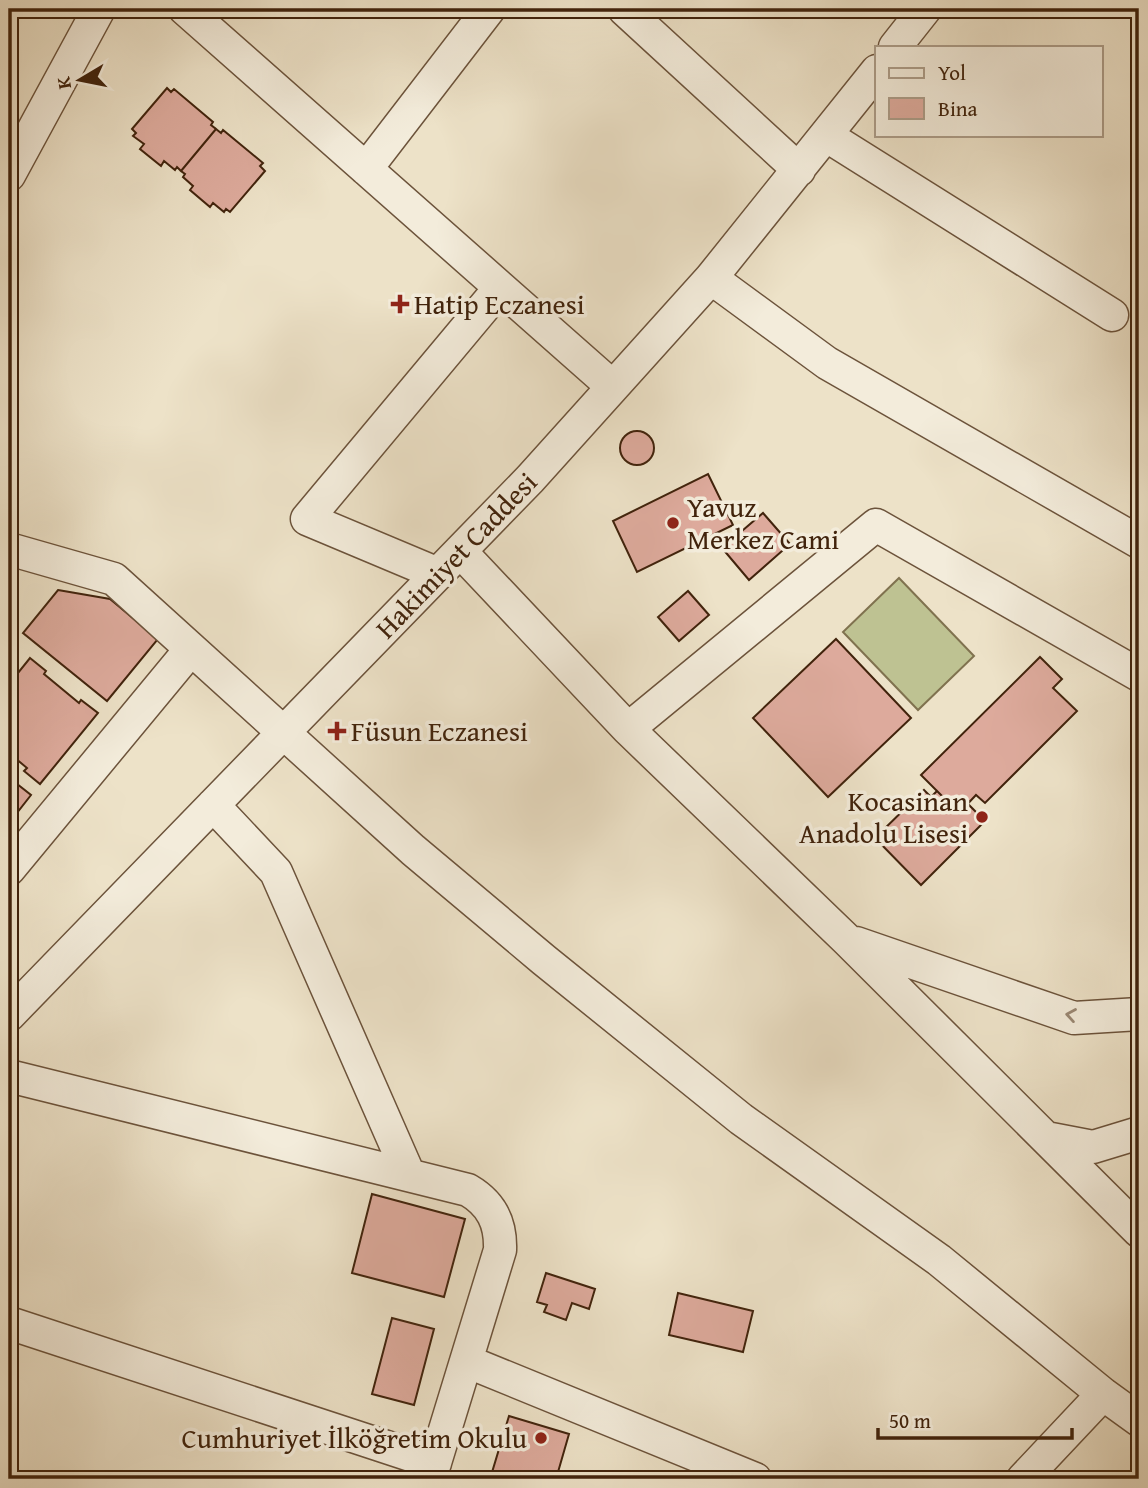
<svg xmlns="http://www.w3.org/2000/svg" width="1148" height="1488" font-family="'Gentium Book Plus',serif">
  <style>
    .grass { fill: #bec292; stroke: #80724f; stroke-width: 2 }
    .building { fill: #ddaa9c; stroke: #41230c; stroke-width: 2 }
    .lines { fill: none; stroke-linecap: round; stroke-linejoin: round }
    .minor-casing { stroke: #6c533b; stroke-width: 35 }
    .minor { stroke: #f3ecdb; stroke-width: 32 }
    .oneway { stroke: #9a8874 }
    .poi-dot { fill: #8f2418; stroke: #f3ecdb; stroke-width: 2.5 }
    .labels { text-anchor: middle; stroke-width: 7; stroke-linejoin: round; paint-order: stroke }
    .poi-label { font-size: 28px; fill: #41230c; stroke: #f3ecdb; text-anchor: start }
    .street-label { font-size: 28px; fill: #41230c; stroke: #f3ecdb }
  </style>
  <rect width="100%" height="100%" fill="#ede2c8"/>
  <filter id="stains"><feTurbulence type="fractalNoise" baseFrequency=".00286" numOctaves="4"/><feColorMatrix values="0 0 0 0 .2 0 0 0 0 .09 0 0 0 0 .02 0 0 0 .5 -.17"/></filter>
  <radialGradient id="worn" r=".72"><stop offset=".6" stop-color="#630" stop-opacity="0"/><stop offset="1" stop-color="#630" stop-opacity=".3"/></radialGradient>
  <path class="grass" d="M899 578 974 656 918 710 843 632Z"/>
  <path class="building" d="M167 88 171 92 174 89 213 122 211 125 216 129 181 171 177 167 175 170 164 161 161 166 140 149 144 144 133 136 136 133 132 129Z
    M216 129 221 133 223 130 263 163 260 166 265 171 230 212 226 209 224 212 213 203 210 207 190 190 193 186 183 177 185 174 181 171Z
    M620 448a17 17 0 1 1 34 0a17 17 0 1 1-34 0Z
    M708 474 733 525 637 572 613 521Z
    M763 513 790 544 749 580 722 548Z
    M58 590 110 599 158 639 107 701 23 633Z
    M688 591 709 615 679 641 658 617Z
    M836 639 911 718 828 797 753 718Z
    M1040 657 1062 679 1053 688 1077 711 985 803 976 795 959 813 921 775Z
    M30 658 46 671 44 674 79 703 81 700 98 713 40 784 24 771 27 768 9 753V684Z
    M9 780H12L31 795 9 823Z
    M924 790 931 797 937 791 959 813 968 804 985 821 921 885 875 838Z
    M372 1194 465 1219 444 1297 352 1273Z
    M546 1273 595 1289 589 1309 572 1303 566 1320 544 1312 547 1305 537 1302Z
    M678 1293 753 1311 743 1352 669 1335Z
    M392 1318 434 1329 414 1405 372 1394Z
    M509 1416 569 1434 556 1479H490Z"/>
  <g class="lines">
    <defs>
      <path id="minor" d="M185 9 613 387
        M624 9 799 170
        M895 47 925 9
        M827 136 1112 315
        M366 169 489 9
        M9 175 99 9
        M711 278 827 363 1139 542
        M9 549 114 579 413 850 544 960 741 1119 939 1260 1103 1394 1139 1420
        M460 551 628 729 847 940 1139 1231
        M438 574 307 519 500 288
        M628 729 876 525 1139 675
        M213 805 276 872 409 1175
        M9 869 191 649
        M856 943 1074 1018 1139 1014
        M9 1015 530 479 711 278 877 71
        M9 1076 468 1190C492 1204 501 1223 500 1250L430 1479
        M1046 1138 1093 1147 1139 1133
        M9 1323 435 1463
        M466 1361 755 1479
        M1023 1479 1103 1394"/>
    </defs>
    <use href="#minor" class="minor-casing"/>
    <use href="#minor" class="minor"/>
  </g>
  <defs><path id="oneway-chevron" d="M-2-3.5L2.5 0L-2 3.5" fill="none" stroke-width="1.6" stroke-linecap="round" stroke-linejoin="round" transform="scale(1.75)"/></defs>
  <use class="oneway" href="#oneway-chevron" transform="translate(1071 1015) rotate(-170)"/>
  <g class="poi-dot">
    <path d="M396.5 293.5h7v7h7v7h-7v7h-7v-7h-7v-7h7z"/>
    <circle cx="673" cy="523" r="7"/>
    <path d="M333.5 720.5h7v7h7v7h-7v7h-7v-7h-7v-7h7z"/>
    <circle cx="982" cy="817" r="7"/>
    <circle cx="541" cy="1438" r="7"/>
  </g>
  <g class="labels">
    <g class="poi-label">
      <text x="414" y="314">Hatip Eczanesi</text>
      <text x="687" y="517">Yavuz<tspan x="687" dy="32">Merkez Cami</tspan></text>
      <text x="351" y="741">Füsun Eczanesi</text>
      <text x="968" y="811" text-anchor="end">Kocasinan<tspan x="968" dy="32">Anadolu Lisesi</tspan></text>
      <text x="527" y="1448" text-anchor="end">Cumhuriyet İlköğretim Okulu</text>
    </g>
    <g class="street-label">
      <text transform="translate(456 555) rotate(-46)" y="10">Hakimiyet Caddesi</text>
    </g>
  </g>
  <rect width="1148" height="1488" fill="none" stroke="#ede2c8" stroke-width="35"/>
  <rect x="10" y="10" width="1127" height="1467" fill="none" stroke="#41230c" stroke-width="3.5"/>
  <rect x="18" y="18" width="1113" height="1453" fill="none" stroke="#41230c" stroke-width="2"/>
  <rect x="875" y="46" width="228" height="91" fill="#f3ecdb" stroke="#ac9c88" stroke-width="2"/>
  <rect x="889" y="68" width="35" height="10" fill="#f3ecdb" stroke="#ac9c88" stroke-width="2"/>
  <text x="938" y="80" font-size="21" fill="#41230c">Yol</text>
  <rect x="889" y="98" width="35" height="21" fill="#ddaa9c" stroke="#ac9c88" stroke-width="2"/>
  <text x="938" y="116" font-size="21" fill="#41230c">Bina</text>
  <g transform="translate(80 80) rotate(260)" stroke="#f3ecdb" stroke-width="5" paint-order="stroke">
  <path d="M0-5L12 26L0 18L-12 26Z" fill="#41230c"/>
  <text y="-10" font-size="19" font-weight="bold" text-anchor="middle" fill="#41230c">K</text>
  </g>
  <path d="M878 1428v10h194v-10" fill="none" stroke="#41230c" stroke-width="3.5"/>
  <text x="889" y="1428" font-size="21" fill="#41230c" stroke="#f3ecdb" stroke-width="5" paint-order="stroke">50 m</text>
  <rect width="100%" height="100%" filter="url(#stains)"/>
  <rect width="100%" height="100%" fill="url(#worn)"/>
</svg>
